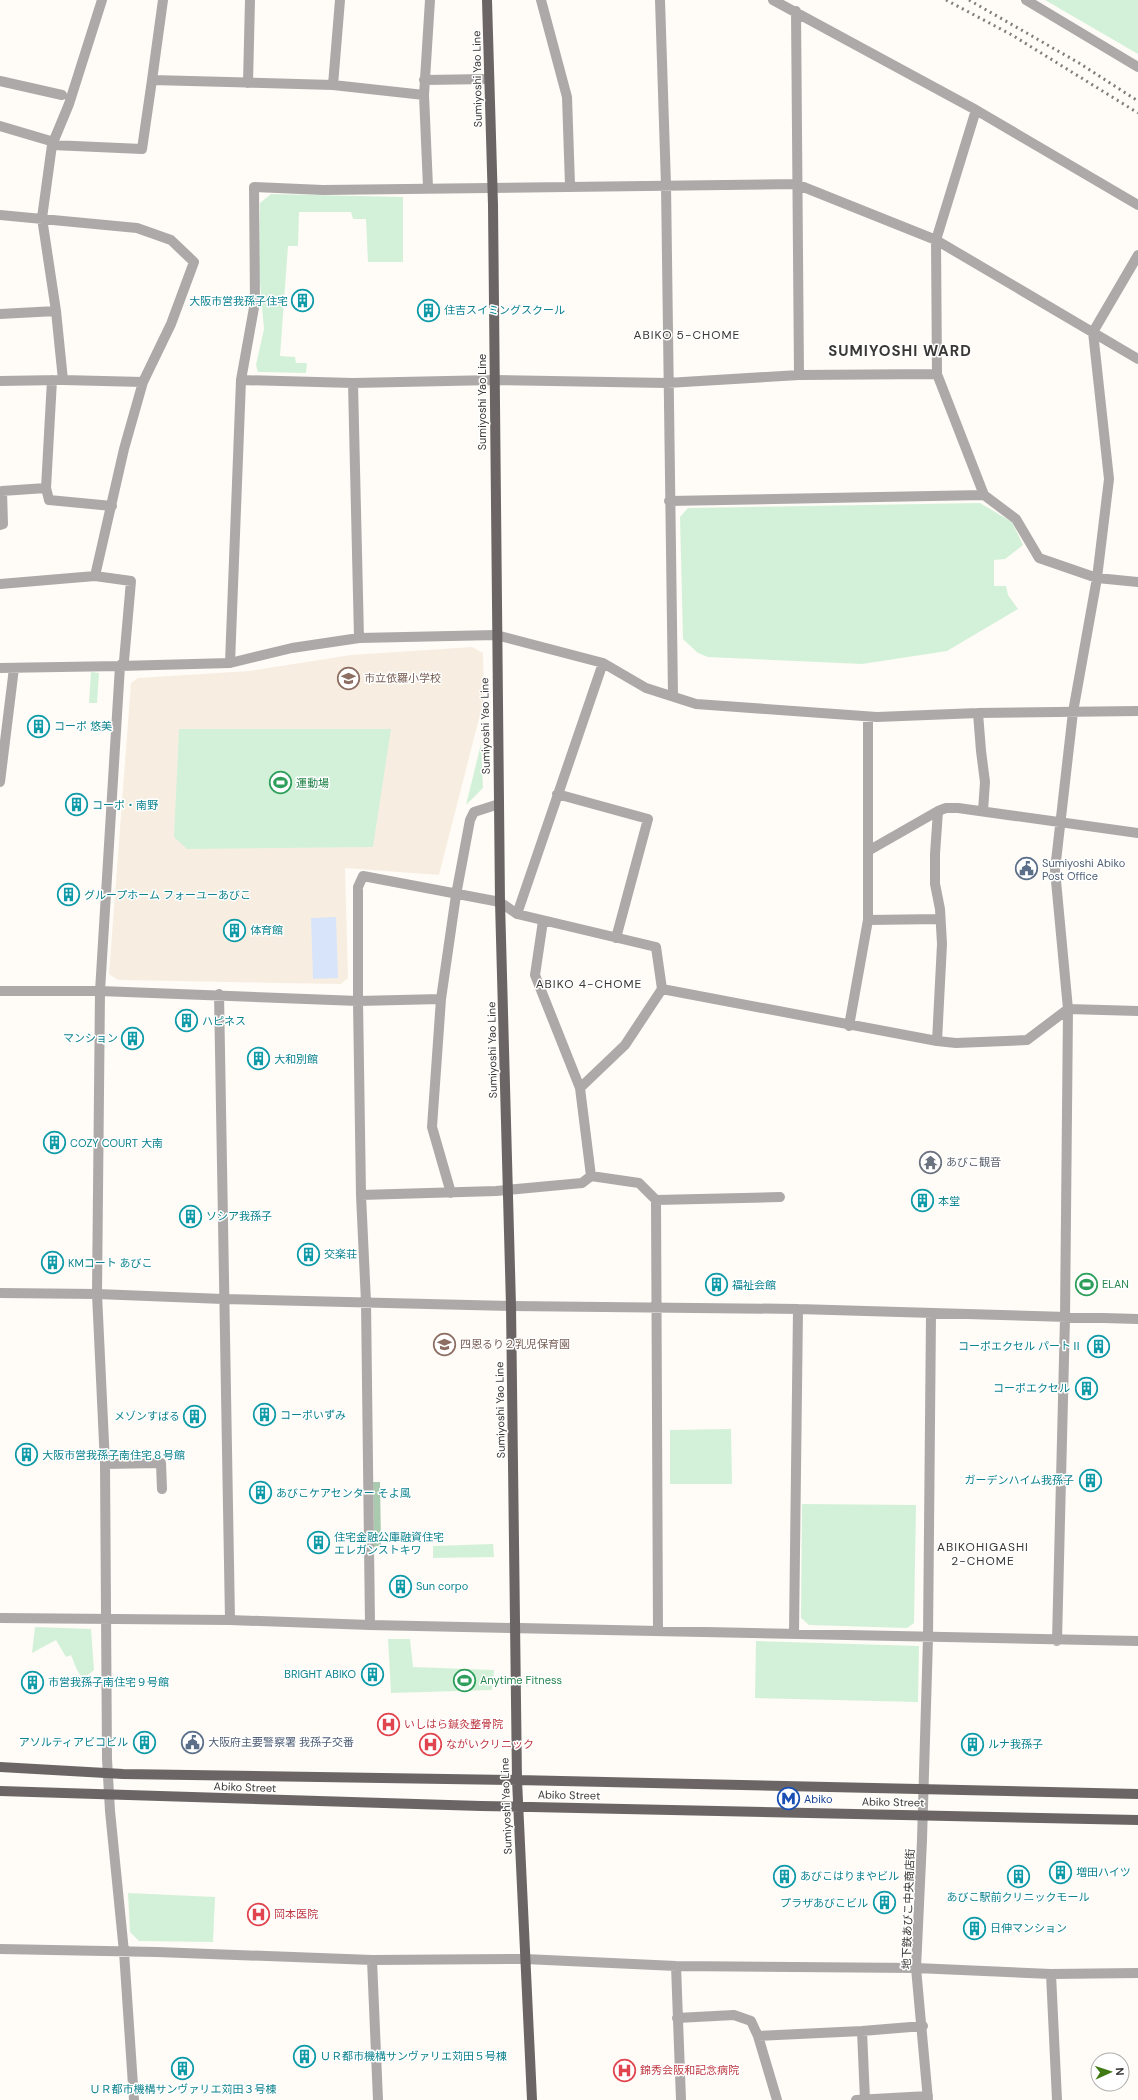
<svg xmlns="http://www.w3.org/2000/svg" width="1138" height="2100" font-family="'DM Sans','Noto Sans JP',sans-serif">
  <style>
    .built { fill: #f7eee1 }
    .green { fill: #d3f1d9 }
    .forest { fill: #a9caaf }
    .water { fill: #d8e4f9 }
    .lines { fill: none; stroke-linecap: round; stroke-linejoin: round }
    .minor { stroke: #ada9a9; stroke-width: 10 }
    .major { stroke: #6c6565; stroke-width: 10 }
    .rail { stroke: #817f7c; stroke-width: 3; stroke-dasharray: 2 4; stroke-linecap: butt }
    .labels { text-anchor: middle; stroke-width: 3; stroke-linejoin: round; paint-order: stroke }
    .street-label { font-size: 11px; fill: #393735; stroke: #fff }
    .culture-label { font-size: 11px; fill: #0d838f; stroke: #fff; text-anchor: start }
    .education-label { font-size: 11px; fill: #785e54; stroke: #fff; text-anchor: start }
    .leisure-label { font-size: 11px; fill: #27864d; stroke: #fff; text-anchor: start }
    .service-label { font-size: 11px; fill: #4e5e75; stroke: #fff; text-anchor: start }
    .worship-label { font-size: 11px; fill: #5b616d; stroke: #fff; text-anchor: start }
    .health-label { font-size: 11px; fill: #be3a42; stroke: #fff; text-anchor: start }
    .transit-label { font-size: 11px; fill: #164399; stroke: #fff; text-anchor: start }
    .neighbourhood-label { font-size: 12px; letter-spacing: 1px; fill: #393735; stroke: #fff }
    .district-label { font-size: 15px; font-weight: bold; letter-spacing: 1px; fill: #393735; stroke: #fff }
  </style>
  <rect width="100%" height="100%" fill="#fffbf6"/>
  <path class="built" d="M472 647 483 653 484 699 439 875 345 868 348 978 341 984 118 980 109 974 131 683 138 678 249 671 351 655Z"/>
  <path class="green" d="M1045 0H1138V54Z
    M271 194 403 197V262H368L366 219H353L351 212H299L298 246H288L280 356 295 357 296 363H307L306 373 258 372 256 365 264 329 259 271 260 203Z
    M980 503 1012 522 1023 545 1005 559 994 560V586H1006L1008 595 1018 609 947 651 862 664 708 657 698 653 683 639 680 517 688 508Z
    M91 672 99 673 97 703H89Z
    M179 729H391L373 847 187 849 174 837Z
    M481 744 483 788 466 805Z
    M731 1429 732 1484H670V1430Z
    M802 1504 916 1505 914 1623 907 1628 809 1625 801 1618Z
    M493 1544 494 1557 433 1558V1546Z
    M35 1627 91 1629 94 1670 83 1679 77 1670 71 1655 66 1657 56 1640 32 1653Z
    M388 1639H410L413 1667 494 1670 492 1690 391 1693Z
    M756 1641 919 1646 918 1702 755 1698Z
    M128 1893 215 1897 213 1942 139 1941 130 1932Z"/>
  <path class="forest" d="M373 1482H380L381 1546 374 1547Z"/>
  <path class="water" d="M336 917 338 978 313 979 311 918Z"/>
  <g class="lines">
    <path class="minor" d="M102 0 69 104 52 145 42 218 56 311 63 380 143 382
      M340 0 333 85 424 95 428 187
      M541 0 567 97 570 185
      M660 0 666 185 673 696
      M773 0 976 110 1138 205
      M1026 0 1138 67
      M796 11 799 375
      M152 80 163 0
      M424 80 489 79
      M0 81 62 95
      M248 83 250 0
      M424 95 430 0
      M976 110 936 240 937 374 984 495
      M0 126 54 142
      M52 145 142 149 152 80 333 85
      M0 215 137 228 171 240 194 262 171 324 143 382 124 449 95 576
      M0 314 56 311
      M241 380 255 302 254 187 323 190 796 184 936 240 1138 359
      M0 381 59 380
      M353 383 359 638
      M46 488 52 380
      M669 501 984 495 1016 519 1039 558 1097 578 1138 582
      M0 525 3 524 2 491 46 488 49 500 112 506
      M0 584 95 576 131 581 124 661 120 666
      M230 663 241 380 353 383 494 380 667 383 799 375 937 374
      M120 666 230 663 292 648 359 638 496 635 603 663 646 688 696 704 877 717 978 713 1138 711
      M0 668 120 666 100 991 97 1294 105 1464 107 1759 110 1811 124 1952 134 2100
      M978 713 981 751 985 782 983 811
      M0 782 14 668
      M557 794 648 819 616 938
      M868 851 938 811 946 808H958L1138 833
      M517 914 603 663
      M868 920 940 919
      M543 921 535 975 580 1088 591 1176 639 1183 656 1200
      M0 991H100L358 1001 361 1195 366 1302 370 1625
      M219 994 230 1620
      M441 999 456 895 470 820 474 812 499 804
      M849 1026 868 920V717
      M937 1041 942 944 940 909 935 884V854L938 811
      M580 1088 625 1045 662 989
      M451 1193 432 1127 441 999 358 1001V887L363 876 500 902 517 914 656 947 662 989 937 1041 956 1043 1027 1040 1068 1009 1138 1011
      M361 1195 496 1191 582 1183 591 1176
      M0 1293 97 1294 223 1299 511 1306 798 1309 1138 1319
      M105 1464 161 1463 162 1489
      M0 1618 230 1620 370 1625 1138 1641
      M658 1631 656 1200 780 1197
      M794 1633 798 1309
      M1057 1641 1065 1318 1068 1009 1055 870 1073 712 1097 578 1109 479 1093 332 1138 255
      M0 1949 157 1952 372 1960 525 1959 676 1966 916 1968 1051 1974 1138 1973
      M372 1960 378 2100
      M676 1966 681 2100
      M1051 1974 1057 2100
      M677 2018 734 2015 751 2021 758 2036 777 2100
      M862 2031 865 2100
      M758 2036 862 2031 923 2026
      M856 2100 928 2096
      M928 2100 916 1968 922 1840 928 1638 931 1314"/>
    <path class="major" d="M487 0 493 205 500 902 511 1306 517 1780 532 2100
      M0 1767 123 1774 517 1780 1138 1794
      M0 1791 481 1806 1138 1820"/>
    <path class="rail" d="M946 0 1012 35 1138 113
      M969 0 1079 63 1138 101"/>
  </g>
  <defs>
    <symbol id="building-ring" viewBox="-11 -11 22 22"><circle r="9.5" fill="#fff" stroke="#0f9aa8" stroke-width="1.5"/><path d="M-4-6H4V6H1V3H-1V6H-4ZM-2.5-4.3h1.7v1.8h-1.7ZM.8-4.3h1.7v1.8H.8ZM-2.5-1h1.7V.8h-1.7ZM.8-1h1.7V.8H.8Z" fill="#0f9aa8"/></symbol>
    <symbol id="school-ring" viewBox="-11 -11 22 22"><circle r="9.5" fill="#fff" stroke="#8d6e63" stroke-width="1.5"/><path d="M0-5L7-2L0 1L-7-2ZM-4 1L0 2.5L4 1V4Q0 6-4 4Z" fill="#8d6e63"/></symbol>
    <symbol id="stadium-ring" viewBox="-11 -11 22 22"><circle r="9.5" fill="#fff" stroke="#2e9e5b" stroke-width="1.5"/><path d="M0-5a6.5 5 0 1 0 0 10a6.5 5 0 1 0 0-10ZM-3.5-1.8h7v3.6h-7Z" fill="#2e9e5b"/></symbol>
    <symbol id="civic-ring" viewBox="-11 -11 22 22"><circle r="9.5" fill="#fff" stroke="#5c6f8a" stroke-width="1.5"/><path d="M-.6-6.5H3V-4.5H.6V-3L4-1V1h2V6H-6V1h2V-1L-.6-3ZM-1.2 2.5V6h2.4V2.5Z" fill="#5c6f8a"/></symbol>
    <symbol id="temple-ring" viewBox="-11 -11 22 22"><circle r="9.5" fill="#fff" stroke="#6b7280" stroke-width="1.5"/><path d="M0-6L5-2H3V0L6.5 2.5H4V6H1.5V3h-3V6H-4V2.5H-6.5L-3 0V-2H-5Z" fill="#6b7280"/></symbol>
    <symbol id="hospital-ring" viewBox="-11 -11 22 22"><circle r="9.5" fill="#fff" stroke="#e0444e" stroke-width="1.5"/><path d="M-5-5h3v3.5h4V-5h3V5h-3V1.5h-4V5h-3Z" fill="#e0444e"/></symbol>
    <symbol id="metro-ring" viewBox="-11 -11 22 22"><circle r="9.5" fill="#fff" stroke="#1a4fb4" stroke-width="1.5"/><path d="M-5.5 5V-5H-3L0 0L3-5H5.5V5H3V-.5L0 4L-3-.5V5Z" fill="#1a4fb4"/></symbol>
  </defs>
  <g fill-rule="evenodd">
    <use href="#building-ring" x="290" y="288" width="25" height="25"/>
    <use href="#building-ring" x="416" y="298" width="25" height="25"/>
    <use href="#school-ring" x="336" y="666" width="25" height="25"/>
    <use href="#building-ring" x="26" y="714" width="25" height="25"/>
    <use href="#stadium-ring" x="268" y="770" width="25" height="25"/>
    <use href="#building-ring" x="64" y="792" width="25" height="25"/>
    <use href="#civic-ring" x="1014" y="856" width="25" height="25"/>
    <use href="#building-ring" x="56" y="882" width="25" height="25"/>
    <use href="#building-ring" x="222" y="918" width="25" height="25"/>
    <use href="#building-ring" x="174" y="1008" width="25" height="25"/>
    <use href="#building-ring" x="120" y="1026" width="25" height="25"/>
    <use href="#building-ring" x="246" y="1046" width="25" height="25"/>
    <use href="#building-ring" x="42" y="1130" width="25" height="25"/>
    <use href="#temple-ring" x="918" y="1150" width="25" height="25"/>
    <use href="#building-ring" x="910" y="1188" width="25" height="25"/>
    <use href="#building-ring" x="178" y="1204" width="25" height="25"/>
    <use href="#building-ring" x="296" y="1242" width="25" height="25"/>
    <use href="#building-ring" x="40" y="1250" width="25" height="25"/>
    <use href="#stadium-ring" x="1074" y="1272" width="25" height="25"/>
    <use href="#building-ring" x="704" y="1272" width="25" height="25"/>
    <use href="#school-ring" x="432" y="1332" width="25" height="25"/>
    <use href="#building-ring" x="1086" y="1334" width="25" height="25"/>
    <use href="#building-ring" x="1074" y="1376" width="25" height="25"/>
    <use href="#building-ring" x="252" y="1402" width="25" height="25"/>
    <use href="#building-ring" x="182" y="1404" width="25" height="25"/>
    <use href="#building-ring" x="14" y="1442" width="25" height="25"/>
    <use href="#building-ring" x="1078" y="1468" width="25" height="25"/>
    <use href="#building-ring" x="248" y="1480" width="25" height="25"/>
    <use href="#building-ring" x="306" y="1530" width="25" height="25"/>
    <use href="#building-ring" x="388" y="1574" width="25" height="25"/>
    <use href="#building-ring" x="360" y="1662" width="25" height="25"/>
    <use href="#stadium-ring" x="452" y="1668" width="25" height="25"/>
    <use href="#building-ring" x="20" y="1670" width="25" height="25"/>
    <use href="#hospital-ring" x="376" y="1712" width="25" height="25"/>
    <use href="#building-ring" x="132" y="1730" width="25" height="25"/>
    <use href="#civic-ring" x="180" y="1730" width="25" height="25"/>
    <use href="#hospital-ring" x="418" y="1732" width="25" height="25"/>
    <use href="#building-ring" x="960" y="1732" width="25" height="25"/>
    <use href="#metro-ring" x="776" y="1786" width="25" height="25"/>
    <use href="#building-ring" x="1048" y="1860" width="25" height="25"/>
    <use href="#building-ring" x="772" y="1864" width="25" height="25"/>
    <use href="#building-ring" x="1006" y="1864" width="25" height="25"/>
    <use href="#building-ring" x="872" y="1890" width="25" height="25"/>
    <use href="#hospital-ring" x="246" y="1902" width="25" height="25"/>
    <use href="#building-ring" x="962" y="1916" width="25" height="25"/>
    <use href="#building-ring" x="292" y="2044" width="25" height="25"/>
    <use href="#building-ring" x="170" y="2056" width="25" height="25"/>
    <use href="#hospital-ring" x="612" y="2058" width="25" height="25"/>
  </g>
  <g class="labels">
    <g class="street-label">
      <text transform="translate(477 79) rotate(-91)" y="4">Sumiyoshi Yao Line</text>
      <text transform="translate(482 402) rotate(-90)" y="4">Sumiyoshi Yao Line</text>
      <text transform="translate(485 726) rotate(-91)" y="4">Sumiyoshi Yao Line</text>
      <text transform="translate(492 1050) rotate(-91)" y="4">Sumiyoshi Yao Line</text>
      <text transform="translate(500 1410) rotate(-91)" y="4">Sumiyoshi Yao Line</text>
      <text transform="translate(245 1787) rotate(2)" y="4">Abiko Street</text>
      <text transform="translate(569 1795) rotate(1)" y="4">Abiko Street</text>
      <text transform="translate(893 1802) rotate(1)" y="4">Abiko Street</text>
      <text transform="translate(506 1806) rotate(-92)" y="4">Sumiyoshi Yao Line</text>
      <text transform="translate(908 1909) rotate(-88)" y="4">地下鉄あびこ中央商店街</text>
    </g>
    <g class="culture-label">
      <text x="288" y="305" text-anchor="end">大阪市営我孫子住宅</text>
      <text x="444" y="314">住吉スイミングスクール</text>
      <text x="54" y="730">コーポ 悠美</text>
      <text x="92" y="809">コーポ・南野</text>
      <text x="84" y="899">グループホーム フォーユーあびこ</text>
      <text x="250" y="934">体育館</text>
      <text x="202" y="1025">ハピネス</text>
      <text x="118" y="1042" text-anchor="end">マンション</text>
      <text x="274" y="1063">大和別館</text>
      <text x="70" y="1147">COZY COURT 大南</text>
      <text x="938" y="1205">本堂</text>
      <text x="206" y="1220">ソシア我孫子</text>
      <text x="324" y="1258">交楽荘</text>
      <text x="68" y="1267">KMコート あびこ</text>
      <text x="732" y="1289">福祉会館</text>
      <text x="1082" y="1350" text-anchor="end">コーポエクセル パートⅡ</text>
      <text x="1070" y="1392" text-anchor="end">コーポエクセル</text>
      <text x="280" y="1419">コーポいずみ</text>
      <text x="180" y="1420" text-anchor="end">メゾンすばる</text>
      <text x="42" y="1459">大阪市営我孫子南住宅８号館</text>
      <text x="1074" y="1484" text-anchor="end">ガーデンハイム我孫子</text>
      <text x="276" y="1497">あびこケアセンター そよ風</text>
      <text x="334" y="1541">住宅金融公庫融資住宅<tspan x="334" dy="13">エレガンストキワ</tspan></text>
      <text x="416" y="1590">Sun corpo</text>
      <text x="356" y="1678" text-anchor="end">BRIGHT ABIKO</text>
      <text x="48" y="1686">市営我孫子南住宅９号館</text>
      <text x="128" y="1746" text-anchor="end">アソルティアビコビル</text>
      <text x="988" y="1748">ルナ我孫子</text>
      <text x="1076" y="1876">増田ハイツ</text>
      <text x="800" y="1880">あびこはりまやビル</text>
      <text x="1018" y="1901" text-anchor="middle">あびこ駅前クリニックモール</text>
      <text x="868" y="1907" text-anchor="end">プラザあびこビル</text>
      <text x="990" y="1932">日伸マンション</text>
      <text x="320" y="2060">ＵＲ都市機構サンヴァリエ苅田５号棟</text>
      <text x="183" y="2093" text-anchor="middle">ＵＲ都市機構サンヴァリエ苅田３号棟</text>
    </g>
    <g class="education-label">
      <text x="364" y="682">市立依羅小学校</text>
      <text x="460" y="1348">四恩るり２乳児保育園</text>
    </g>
    <g class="leisure-label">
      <text x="296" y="787">運動場</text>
      <text x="1102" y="1288">ELAN</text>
      <text x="480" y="1684">Anytime Fitness</text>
    </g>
    <g class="service-label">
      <text x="1042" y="867">Sumiyoshi Abiko<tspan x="1042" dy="13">Post Office</tspan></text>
      <text x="208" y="1746">大阪府主要警察署 我孫子交番</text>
    </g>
    <g class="worship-label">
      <text x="946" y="1166">あびこ観音</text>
    </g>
    <g class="health-label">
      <text x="404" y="1728">いしはら鍼灸整骨院</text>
      <text x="446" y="1748">ながいクリニック</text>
      <text x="274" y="1918">岡本医院</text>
      <text x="640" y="2074">錦秀会阪和記念病院</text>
    </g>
    <g class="transit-label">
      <text x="804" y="1803">Abiko</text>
    </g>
    <g class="neighbourhood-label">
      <text x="687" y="339">ABIKO 5-CHOME</text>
      <text x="589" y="988">ABIKO 4-CHOME</text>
      <text x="983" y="1551">ABIKOHIGASHI<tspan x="983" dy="14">2-CHOME</tspan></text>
    </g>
    <g class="district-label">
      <text x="900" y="356">SUMIYOSHI WARD</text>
    </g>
  </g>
  <g transform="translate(1110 2072) rotate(87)"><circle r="19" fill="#ffffff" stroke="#b0afae"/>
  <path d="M0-3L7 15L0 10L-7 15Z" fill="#407a14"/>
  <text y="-6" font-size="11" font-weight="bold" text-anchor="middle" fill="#393735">N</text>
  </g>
</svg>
